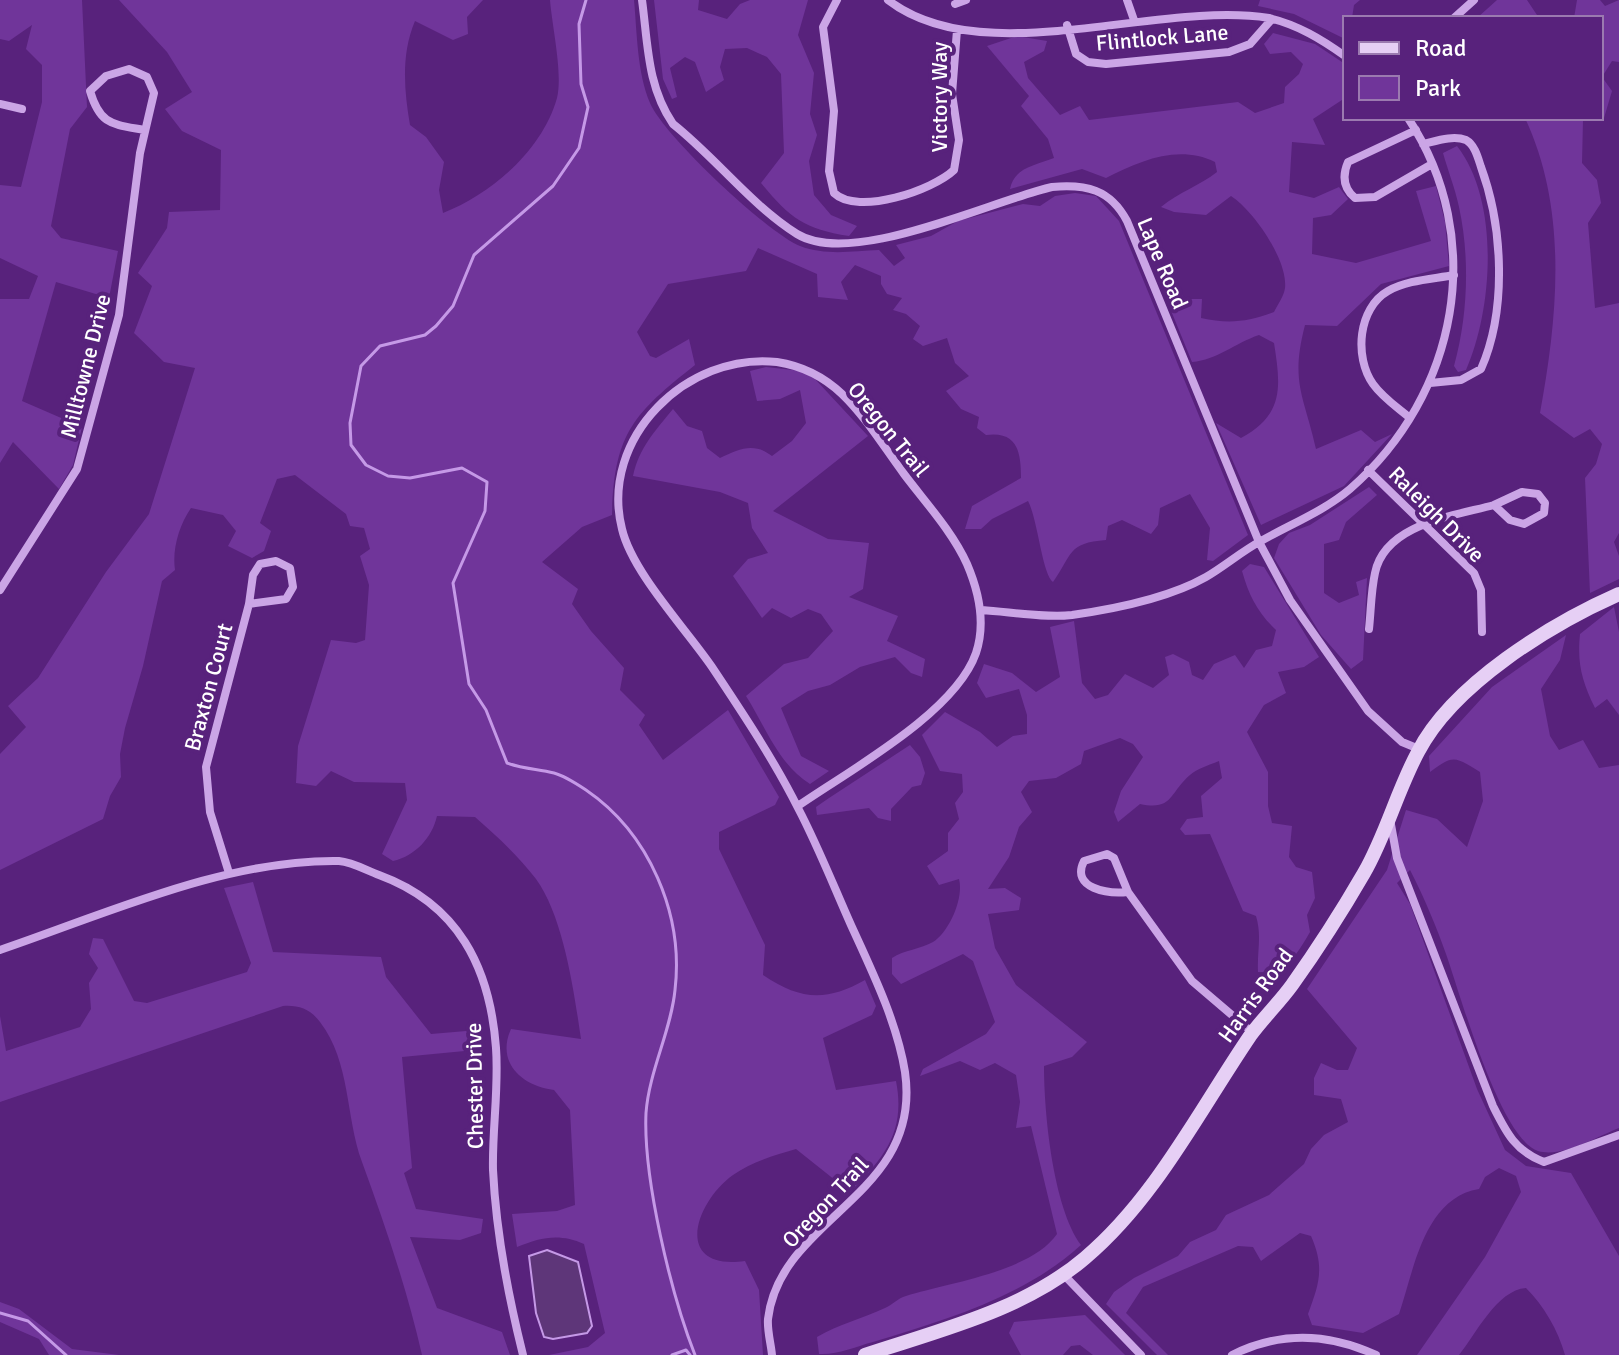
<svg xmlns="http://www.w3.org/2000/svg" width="1619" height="1355" font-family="Signika,sans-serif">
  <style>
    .green { fill: #70359a }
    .water { fill: #5e3679; stroke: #c599e7; stroke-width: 2 }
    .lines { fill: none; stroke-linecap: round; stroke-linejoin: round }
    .stream { stroke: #c599e7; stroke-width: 3 }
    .street { stroke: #cba5e6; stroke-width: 8 }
    .secondary { stroke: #e6cff5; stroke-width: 14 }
    .labels { text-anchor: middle; stroke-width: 8; stroke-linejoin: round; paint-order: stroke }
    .street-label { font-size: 22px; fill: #fff; stroke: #58227c }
  </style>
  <rect width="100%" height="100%" fill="#58227c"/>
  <path class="green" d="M0 0H82L87 107 70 129 51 226 61 238 118 251 109 298 56 282 22 401 82 427 73 465 59 489 13 442 0 463V299H29L38 276 0 258V185L21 187 42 102V65L26 49 32 25 9 41 0 39Z
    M119 0H483L467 17 468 34 453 40 415 21C401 54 404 90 410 125L426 137 444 162 439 190 443 213C491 194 542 151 557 98 563 74 552 26 550 0H634C637 32 637 73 650 103 663 135 769 234 800 246 826 256 853 251 879 250L894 266 905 258 896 245 931 236 958 221 1023 204 1040 206 1055 196 1075 193 1096 196 1119 221 1248 535 1213 561 1207 560 1210 528 1190 494 1160 508 1158 525 1151 534 1122 520 1108 526 1106 540C1067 543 1073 554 1053 582 1042 574 1038 520 1028 501L992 519 981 529H965L972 506 1021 478C1021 451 1017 431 986 435L977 428 979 417 961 409 946 391 969 376 955 363 947 338 923 346 913 339 920 326 906 314 893 310 902 298 887 294 881 284V276L855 265 841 282 848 300 818 297 817 274 758 248 746 271 668 284 637 332 650 356 656 358 689 339 695 365C633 414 614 434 612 515L582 527 542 562 578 589 572 604 591 631 624 668 620 690 645 715 639 725 663 760 728 710 779 797 775 805 719 832V849L765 945 763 975C800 1000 826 1002 865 980L876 1006 872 1015 823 1038 836 1090 896 1081C906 1132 884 1158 850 1192L796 1149C775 1155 751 1162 733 1175 694 1203 673 1271 745 1261L759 1290 763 1355H549L588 1347 605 1333 584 1244C560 1233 541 1237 517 1247L512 1214 557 1211 575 1205 570 1110 554 1090C521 1086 496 1062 511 1029L581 1039C574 992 564 918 536 879 518 856 497 836 475 817L437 816C432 838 415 856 393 861L382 854 407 800 405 783 354 782 331 771 316 786 296 783 298 746 331 640 356 643 365 640 369 585 360 556 370 549 364 528 350 526 346 514 295 475 277 479 260 523 271 531 264 551 252 558 228 546 236 531 223 515 191 508C179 525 172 550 175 570L162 581 143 666 125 728 120 754 121 777 110 796 103 819 0 870V754L26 727 8 706 38 678 106 572 149 514 195 368 164 362 134 333 152 286 138 273 167 228 169 212 220 210 221 150 182 131 165 109 192 92 167 52Z
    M654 0H699L698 10 727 19 740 4 750 0H808L798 35 814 73 810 114 817 135 809 161 814 195 831 215 857 226 849 236C804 229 790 218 761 183L784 153 781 74 767 57 747 48 725 49 720 67 724 80 706 92 695 62 685 57 670 68 677 97 672 99 663 79Z
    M1260 0H1360L1354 5 1352 18H1345V39L1294 14 1258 6Z
    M1497 0H1527L1539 18H1477Z
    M1577 0H1600L1605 6 1619 0V62L1612 61 1602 77 1612 91 1604 118 1583 120 1582 163 1597 180 1601 203 1588 223 1595 308 1619 303V533L1614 542 1619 556V579L1590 593 1585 478 1596 464 1602 444 1590 429 1574 438 1540 413C1558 315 1568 210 1525 118H1601V18H1574Z
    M1273 33 1315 44 1345 64V98L1313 119 1325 145 1292 142 1289 192 1314 198 1339 187 1348 199 1331 215 1313 218 1312 254 1356 263 1431 241 1416 191 1436 186 1445 222 1449 266 1381 284 1337 326 1305 325C1290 383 1304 395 1316 449L1361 430 1375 442 1392 434 1344 486 1261 525 1216 423 1241 438C1284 415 1281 387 1274 343L1259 335C1235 343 1217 360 1192 362L1163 291 1175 287 1186 299H1202L1201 318C1228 324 1248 322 1274 312 1278 304 1284 296 1285 288 1288 260 1253 210 1231 196L1206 215 1174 212 1161 207C1179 192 1199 186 1217 172L1215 162C1178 144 1140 161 1106 178L1082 169 1010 189C1014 167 1037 165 1054 158L1048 139 1021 106 1029 96 987 46 1017 36 1047 41 1044 51 1024 62 1028 78 1060 115 1080 106 1089 120 1238 102 1255 113 1284 103 1285 87 1299 74 1303 64 1291 52 1270 54 1264 44Z
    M1457 146C1500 201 1493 309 1466 370L1458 372 1454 366C1468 316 1470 257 1459 207 1455 188 1448 171 1443 153Z
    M766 367 802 371 815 379 868 436 773 511 828 539 869 543 863 589 849 597 898 616 887 641 925 659 922 677 911 673 895 657 860 667 830 685 808 691 781 708 801 756 829 771 810 784C779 765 765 726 746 696L784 664 808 658 833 631 821 614 808 609 791 618 772 608 762 618 733 576 748 559 768 553 752 528 748 503 720 492 633 476C639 448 655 431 673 409L687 426 702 431 707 448 720 458C739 449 754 442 772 456L792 441 806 423 800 390 780 399 757 401 750 371Z
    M1369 487 1377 495 1346 522 1339 540 1324 544V593L1339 603 1359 595 1356 582 1367 578 1363 660 1351 669 1321 635 1274 558 1279 544 1289 533 1310 525Z
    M1250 564 1264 567 1319 657 1304 667 1278 672 1286 693 1264 705 1247 732 1268 772V806L1272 823 1292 826 1289 857 1296 867 1312 872 1315 898 1307 915 1310 932C1297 954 1286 975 1258 972 1257 951 1262 936 1256 916L1243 911 1210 834 1185 835 1180 829 1187 819 1203 817 1201 796 1222 778 1219 761C1210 765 1198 768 1190 775 1169 793 1173 811 1140 804L1118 822 1114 812 1121 791 1143 757 1133 744 1120 738 1084 751 1081 764 1056 778 1029 781 1021 792 1032 812 1019 827 1009 857 988 889 1005 888 1021 898 1019 910 988 914 995 948 1016 985 1087 1042 1072 1057 1044 1066C1044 1113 1053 1207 1081 1245 1024 1297 945 1320 873 1342 854 1347 838 1355 819 1354L817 1337C839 1324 862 1319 885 1308 892 1305 898 1298 906 1296 947 1283 1031 1272 1057 1234L1031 1126 1016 1128 1020 1102 1016 1075 995 1063 980 1070 960 1061 920 1076 923 1069 986 1034 995 1022 973 961 963 954 901 984 892 974V958C904 950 921 949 933 942 950 931 964 897 959 879L939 885 927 866 948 851V833L959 819 955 803 963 792 962 774 940 771 922 735 945 712 980 732 997 747 1013 736 1027 734V715L1019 689 986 698 977 683 984 664 1012 673 1036 692 1060 677 1050 627 1074 621 1082 683 1095 699 1108 695 1125 674 1153 688 1169 675 1165 657 1173 654 1189 662 1192 675 1203 680 1214 664 1235 655 1244 668 1256 650 1272 646 1276 630C1258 613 1249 596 1242 571Z
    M1614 607 1619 632V715L1607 699 1595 708C1582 681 1577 664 1580 634Z
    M1566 635 1560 660 1541 689 1550 736 1559 750 1583 740 1599 768 1619 765V1128C1596 1137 1562 1158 1538 1151 1500 1139 1460 993 1446 954 1436 926 1424 897 1410 870L1397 883 1410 904 1477 1089 1505 1150 1526 1166 1571 1173 1619 1256V1355H1565C1558 1330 1544 1306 1526 1288 1497 1290 1476 1334 1459 1355H1417L1485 1257 1521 1192 1516 1176 1499 1168 1485 1177 1479 1189C1424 1198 1414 1270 1399 1314L1363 1333 1312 1325 1308 1314C1319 1284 1325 1268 1311 1236L1300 1233 1261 1261 1253 1247 1238 1246 1143 1287 1126 1313 1168 1355H1157L1106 1304 1114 1292 1134 1278 1178 1256 1190 1242 1216 1230 1226 1215 1269 1195 1304 1164 1311 1149 1324 1135 1348 1122 1341 1099 1314 1095V1078L1321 1063 1337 1070H1348L1357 1048 1307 989 1387 870 1406 810 1437 819 1467 847 1483 801 1480 772C1455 757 1454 754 1430 772L1429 756 1492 687Z
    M910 745 920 757 925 773 921 785 912 787 891 809V821L878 818 869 808 817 815 816 807 829 798Z
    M253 882 273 952 381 957 386 977 431 1034 478 1030 481 1039 475 1050 402 1057 412 1168 404 1173 416 1209 483 1219 481 1233 460 1240 410 1237 437 1308 502 1332 510 1355H422C407 1289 385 1225 362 1162 345 1115 351 1063 320 1022 310 1009 299 1005 283 1006L0 1102V1016L6 1051 80 1027 91 1009 89 983 98 968 89 954 93 938 103 939 134 1001 147 1003 247 972 251 963 224 888Z
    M0 1302 19 1309 72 1349 119 1355H49L39 1339 0 1322Z
    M1085 1315 1125 1355H1093L1080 1345 1071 1346 1063 1355H1021L1009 1333 1014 1322Z"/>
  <path class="water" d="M547 1250 578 1262 592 1326 587 1333 553 1339 544 1337 536 1313 529 1256Z"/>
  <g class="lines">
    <path class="stream" d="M586 0 579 24 581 84 588 107 579 148 553 186 474 255 453 306 436 326 425 335 380 346 361 366 350 423 351 445 366 465 388 476 410 478 462 468 487 482 485 511 453 583 469 684 486 710 507 763C524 769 538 769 554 773 565 776 577 784 586 790 649 833 684 914 675 990 671 1031 649 1071 646 1113 643 1178 671 1294 695 1355
      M0 1313 28 1321 66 1355
      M672 1355 686 1350 690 1355"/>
    <path class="street" d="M642 0C648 44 647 86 673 124 716 158 751 205 797 234 852 268 990 201 1052 187 1086 184 1110 189 1127 221L1259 542 1290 600 1368 711 1402 742 1419 749
      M837 0 823 27 834 111 829 171 834 193C858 216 933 190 954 170L959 140 952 94 957 30
      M888 0C983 73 1157 0 1269 18 1298 25 1321 39 1345 56
      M1127 0 1134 20
      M955 4 966 0
      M1454 18 1474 0
      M1067 25 1076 54 1088 62 1106 64 1229 52 1250 44 1272 19
      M0 104 22 109
      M1416 130 1348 162C1342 176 1343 188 1355 198L1375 197 1432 164
      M1423 144C1436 141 1453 135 1466 140 1475 145 1478 158 1481 167 1503 227 1507 310 1481 369L1461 380 1430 383
      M1410 418C1397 407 1383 398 1373 384 1354 357 1358 308 1388 291 1407 280 1433 279 1454 275
      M1368 470 1474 573 1481 590 1482 632
      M1522 492 1538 494 1545 503 1544 513 1524 524 1510 520 1494 505Z
      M0 590 77 469 119 315 140 153 154 93 147 77 129 69 106 76 90 91C100 125 112 124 144 130
      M982 610C1011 612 1044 618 1072 615 1114 609 1169 598 1206 577 1225 566 1242 551 1261 541 1291 524 1324 511 1350 489 1458 395 1488 239 1408 118
      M1369 629C1371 611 1371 591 1375 573 1385 524 1454 516 1494 505
      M1390 819 1397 858 1493 1106C1506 1132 1515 1151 1544 1162L1619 1135
      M1107 854 1114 858 1128 892C1109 894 1070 889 1084 861Z
      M229 873 210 812 206 767 249 604 253 575 260 564 276 561 290 568 293 587 286 599 249 604
      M1128 892 1192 981 1253 1033
      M0 950C106 914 226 859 339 861 352 862 366 870 379 875 458 904 490 967 496 1048 499 1089 492 1130 493 1170 496 1232 508 1295 523 1355
      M1063 1274 1141 1355
      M772 1355C771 1344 767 1330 768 1319 780 1216 923 1197 905 1072 897 1022 872 971 851 925 834 887 818 846 798 808 774 760 742 712 712 667 686 629 632 572 622 529 599 438 687 352 777 362 803 366 823 376 842 394 865 416 884 447 904 474 925 502 952 531 967 564 979 592 986 623 976 653 955 713 850 770 798 806
      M1232 1355C1280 1331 1328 1333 1376 1355"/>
    <path class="secondary" d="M865 1355C940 1330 1024 1310 1085 1258 1155 1199 1199 1111 1250 1036 1263 1018 1279 1003 1292 985 1317 950 1342 911 1364 873 1386 835 1397 791 1418 752 1453 684 1551 624 1619 594"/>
  </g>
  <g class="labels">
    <g class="street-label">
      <text transform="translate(1162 37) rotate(-5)" y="8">Flintlock Lane</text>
      <text transform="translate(939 97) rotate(-90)" y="8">Victory Way</text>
      <text transform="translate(1163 263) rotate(67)" y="8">Lape Road</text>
      <text transform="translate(85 366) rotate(-76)" y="8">Milltowne Drive</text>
      <text transform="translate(889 429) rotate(51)" y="8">Oregon Trail</text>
      <text transform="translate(1437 514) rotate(45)" y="8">Raleigh Drive</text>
      <text transform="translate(208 687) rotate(-75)" y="8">Braxton Court</text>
      <text transform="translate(1255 995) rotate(-54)" y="8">Harris Road</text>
      <text transform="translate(474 1086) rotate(-91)" y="8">Chester Drive</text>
      <text transform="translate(825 1202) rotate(-47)" y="8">Oregon Trail</text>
    </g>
  </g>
  <rect x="1343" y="16" width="260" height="104" fill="#58227c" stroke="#9b7ab0" stroke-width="2"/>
  <rect x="1359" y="42" width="40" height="12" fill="#e6cff5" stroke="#9b7ab0" stroke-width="2"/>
  <text x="1415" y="56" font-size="24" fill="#ffffff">Road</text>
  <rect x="1359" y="76" width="40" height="24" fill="#70359a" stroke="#9b7ab0" stroke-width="2"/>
  <text x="1415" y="96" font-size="24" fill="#ffffff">Park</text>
</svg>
